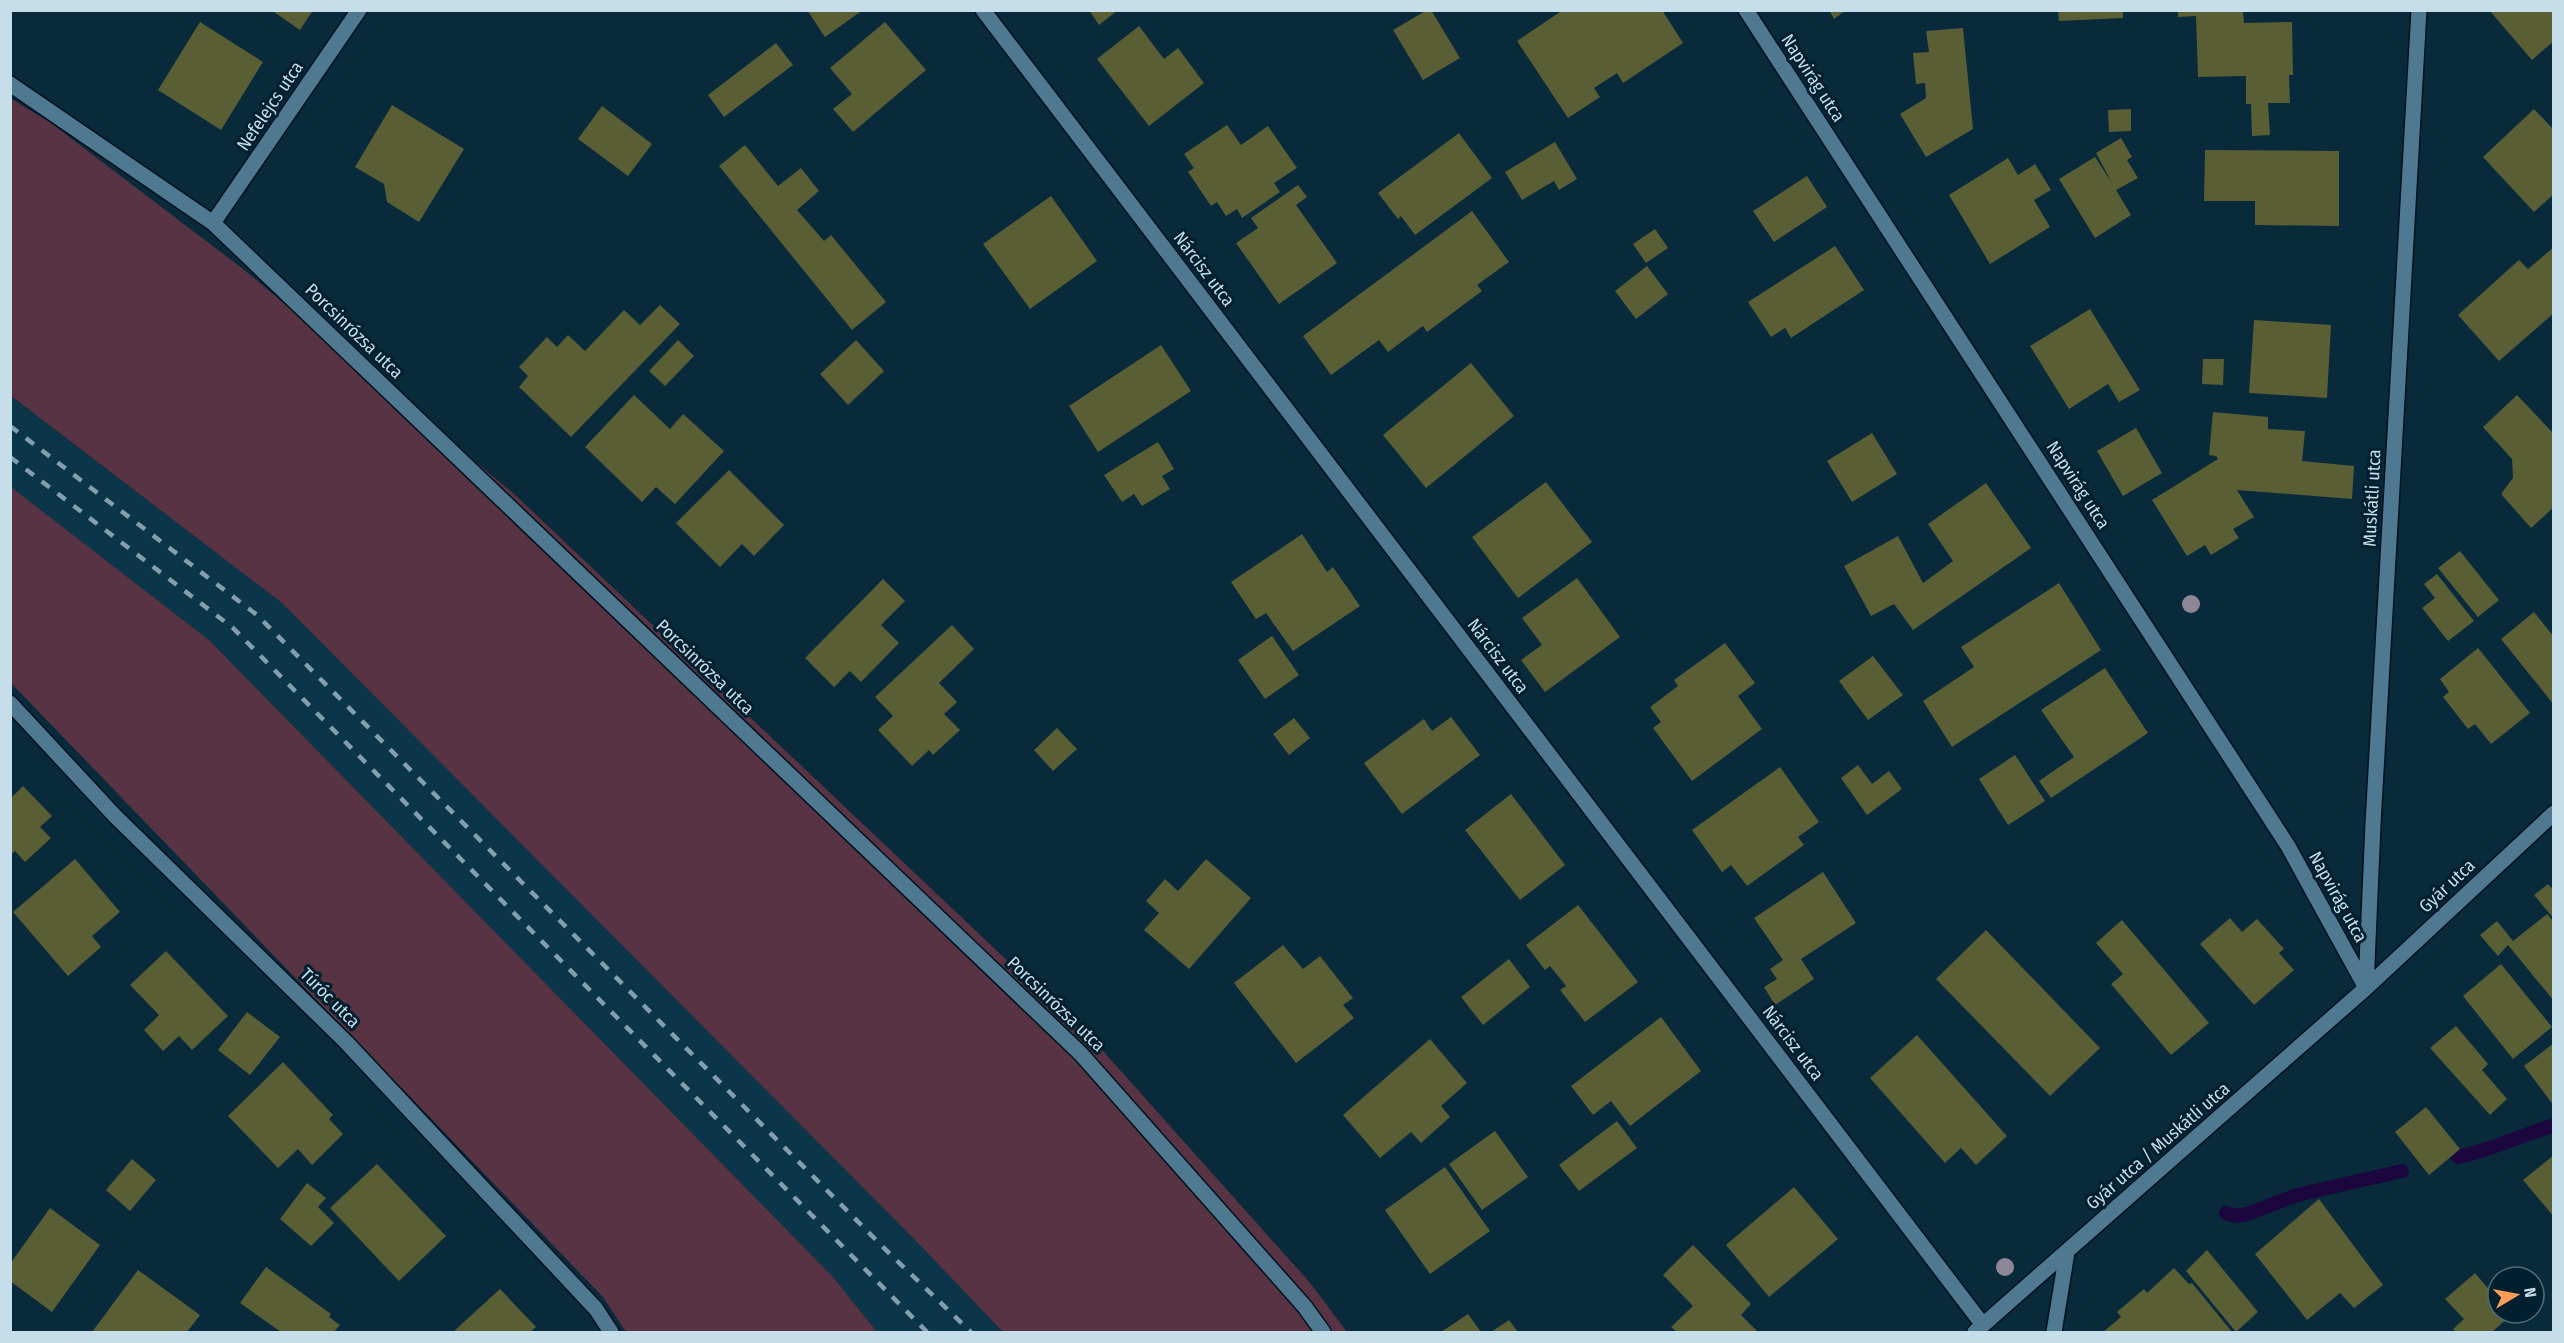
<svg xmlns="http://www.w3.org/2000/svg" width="2564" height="1343" font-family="'Fira Sans Condensed',sans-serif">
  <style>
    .built { fill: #0b3548 }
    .green { fill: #583343 }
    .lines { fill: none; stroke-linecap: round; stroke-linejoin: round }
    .stream { stroke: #1b073d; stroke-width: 14 }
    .building { fill: #595e35 }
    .minor-casing { stroke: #00121d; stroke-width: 18 }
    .minor { stroke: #4e7991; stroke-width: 15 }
    .rail { stroke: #839eac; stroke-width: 4.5; stroke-dasharray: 10 10; stroke-linecap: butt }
    .tree { fill: #8d8696 }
    .labels { text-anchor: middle; stroke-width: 6; stroke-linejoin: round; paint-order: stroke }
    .street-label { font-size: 18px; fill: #c6ddea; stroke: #002030 }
  </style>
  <rect width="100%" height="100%" fill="#082a3b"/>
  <path class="built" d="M10 396 282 603 918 1243 1003 1332H877L833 1277 209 640 11 487Z"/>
  <path class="green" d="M10 98 51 123 243 269 513 493 1104 1052 1311 1284 1347 1332H1003L918 1243 282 603 11 396Z
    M11 487 209 640 833 1277 877 1332H626L603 1297 11 683Z"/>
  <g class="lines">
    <path class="stream" d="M2458 1157 2484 1150 2554 1125
      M2226 1213 2235 1216 2247 1214 2297 1195 2402 1171"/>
  </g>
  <path class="building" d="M271 10H313L300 30Z
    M807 10H863L825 37Z
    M1089 10H1118L1099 25Z
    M1427 10H1431L1460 58 1423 80 1393 30Z
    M1563 10H1662L1683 43 1623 83 1617 73 1594 88 1600 97 1568 118 1517 41Z
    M1829 10H1846L1834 19Z
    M2058 10H2123V18L2059 21Z
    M2178 10H2243L2244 23 2292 22 2293 75H2289L2290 103H2268L2270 135 2252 136 2251 104H2246V76L2198 77 2196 16 2178 17Z
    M2489 10H2554V41L2532 60Z
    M200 22 263 62 221 130 158 90Z
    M885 22 926 70 853 132 833 109 852 94 830 68Z
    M1139 26 1164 59 1178 48 1204 83 1149 126 1097 59Z
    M1963 28 1973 129 1926 157 1900 114 1926 98 1925 83 1916 84 1913 53 1929 52 1926 31Z
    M776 43 793 65 724 117 708 95Z
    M392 105 464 149 419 222 387 202 384 184 355 167Z
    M602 106 652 144 628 176 578 139Z
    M2131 109V131L2109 132 2108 110Z
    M2534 109 2554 130V194L2534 212 2483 157Z
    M1227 125 1241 145 1268 126 1297 168 1274 183 1280 192 1242 218 1237 209 1226 216 1217 202 1211 206 1188 172 1194 168 1184 154Z
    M1459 133 1492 178 1415 235 1401 216 1398 219 1378 193Z
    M2121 138 2132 157 2127 160 2138 178 2116 190 2131 215 2095 238 2059 179 2095 157 2112 183 2096 153Z
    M1555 142 1577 179 1559 190 1554 181 1522 200 1505 172Z
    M745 145 778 186 801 168 819 191 797 210 824 241 831 235 886 302 852 330 719 166Z
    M2205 150 2339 151V226L2255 225V201H2204Z
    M2008 158 2018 175 2035 164 2051 190 2034 200 2050 227 1990 264 1949 195Z
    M1807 176 1827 207 1774 242 1753 211Z
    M1298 185 1307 197 1296 205 1337 263 1279 304 1236 243 1258 228 1251 218Z
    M1051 196 1097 261 1030 309 983 244Z
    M1472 211 1509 262 1477 285 1482 291 1427 332 1423 326 1388 352 1379 340 1331 375 1303 336Z
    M1655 229 1668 248 1646 263 1633 244Z
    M1835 246 1864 290 1791 338 1785 328 1771 337 1748 302Z
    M2554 247V313L2499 361 2458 315 2519 260 2528 269Z
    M1647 266 1668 294 1636 319 1615 291Z
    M660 305 680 324 571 437 519 387 528 376 519 367 547 337 557 347 568 335 585 351 624 310 640 325Z
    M2090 309 2140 390 2119 402 2108 384 2069 409 2030 346Z
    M2254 320 2331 325 2327 398 2249 393Z
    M678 340 694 356 665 386 649 371Z
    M856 340 884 371 848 405 820 374Z
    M1161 345 1191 391 1098 452 1069 406Z
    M2203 359H2224L2223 385 2202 384Z
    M1471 363 1514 416 1426 488 1383 435Z
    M634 395 670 429 683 414 724 451 675 504 656 487 642 502 585 447Z
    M2517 395 2554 434V507L2531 528 2501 494 2513 478 2512 459 2483 427Z
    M2213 412 2268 417V429L2305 431 2302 461 2354 466 2352 499 2237 490 2254 517 2233 529 2239 538 2211 555 2205 545 2187 556 2152 500 2218 459 2216 456 2209 455Z
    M2136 428 2162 473 2123 496 2097 451Z
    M1872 433 1897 474 1852 502 1827 461Z
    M1158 442 1174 469 1162 476 1170 489 1142 506 1134 494 1122 502 1104 475Z
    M729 470 784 525 754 556 742 544 720 567 676 523Z
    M1546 482 1592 542 1518 598 1472 537Z
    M1986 483 2031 548 1913 630 1894 604 1871 616 1844 566 1898 536 1923 583 1953 561 1928 524Z
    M1302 534 1327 572 1333 567 1360 606 1293 651 1266 613 1256 619 1231 582Z
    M2460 551 2499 600 2478 617 2438 568Z
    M2437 574 2474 621 2448 641 2422 608 2435 598 2424 584Z
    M1577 578 1620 637 1545 692 1521 660 1542 645 1522 618Z
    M883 579 905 601 881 625 899 643 861 682 850 671 834 687 805 658Z
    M2059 583 2101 650 1952 747 1923 701 1974 667 1961 647Z
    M2534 612 2554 637V705L2501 639Z
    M952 625 974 649 939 683 957 702 944 714 960 730 933 755 929 750 912 766 878 730 893 716 875 697Z
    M1272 636 1299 675 1265 699 1238 660Z
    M1725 643 1755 683 1738 696 1762 729 1692 781 1653 728 1661 722 1650 707 1678 686 1674 680Z
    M2478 648 2530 713 2491 744 2475 724 2468 729 2443 697 2449 692 2440 679Z
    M1873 656 1903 695 1868 720 1839 681Z
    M2105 668 2148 733 2051 798 2039 781 2074 757 2041 710Z
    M1451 717 1480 755 1402 814 1364 763 1424 719 1432 731Z
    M1294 718 1310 738 1289 755 1273 734Z
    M1057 728 1077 749 1053 771 1034 750Z
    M2015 755 2045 801 2008 825 1979 779Z
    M1858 765 1872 784 1889 771 1902 789 1867 815 1841 778Z
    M1780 767 1819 822 1798 837 1804 845 1747 886 1731 865 1722 872 1692 830Z
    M23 786 52 816 40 827 51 838 25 862 15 851 10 855V799Z
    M1511 794 1565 865 1520 900 1465 830Z
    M75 859 120 912 92 936 101 947 68 976 13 912Z
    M1206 859 1251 898 1189 969 1144 930 1159 913 1146 901 1165 879 1178 891Z
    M1823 872 1856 923 1801 959 1814 979 1775 1005 1764 987 1777 979 1770 969 1783 960 1754 918Z
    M2548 884 2554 891V919L2534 895Z
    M1578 905 1638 982 1585 1022 1560 990 1566 986 1550 966 1545 970 1526 945Z
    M2547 914 2554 922V1001L2508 945 2498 956 2480 935 2497 921 2513 941Z
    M2230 918 2242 932 2257 919 2284 949 2279 953 2294 970 2254 1005 2200 944Z
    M2122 920 2209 1023 2171 1055 2111 984 2123 974 2096 943Z
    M1986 930 2100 1048 2050 1096 1936 979Z
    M1283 945 1303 969 1320 956 1353 998 1343 1005 1354 1018 1296 1063 1234 983Z
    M166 951 228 1016 192 1050 179 1036 163 1051 144 1030 159 1015 130 985Z
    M1509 959 1530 987 1483 1025 1461 997Z
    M2501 964 2552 1027 2513 1059 2463 996Z
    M247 1012 280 1037 250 1075 218 1050Z
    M1661 1017 1701 1071 1630 1126 1611 1101 1593 1115 1571 1086Z
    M2456 1026 2488 1064 2482 1070 2507 1099 2490 1115 2430 1048Z
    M1917 1035 2007 1136 1976 1165 1961 1148 1945 1163 1870 1078Z
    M1430 1039 1467 1083 1441 1106 1450 1117 1421 1143 1411 1132 1380 1158 1343 1115Z
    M2554 1043V1106L2524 1066Z
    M283 1062 333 1115 329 1119 343 1134 312 1165 298 1149 278 1168 228 1116Z
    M2426 1107 2460 1149 2429 1175 2395 1132Z
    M1617 1121 1637 1148 1579 1191 1559 1165Z
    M1495 1131 1528 1177 1482 1210 1449 1164Z
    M2554 1155V1217L2523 1180Z
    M132 1159 156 1180 130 1211 106 1190Z
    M377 1164 446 1236 399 1281 330 1208Z
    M1445 1167 1490 1231 1430 1274 1385 1210Z
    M307 1183 326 1198 318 1207 334 1223 311 1246 280 1219Z
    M1794 1187 1838 1239 1769 1297 1726 1245Z
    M2319 1199 2383 1285 2354 1308 2340 1293 2307 1320 2255 1254Z
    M50 1208 100 1245 52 1312 10 1281V1264Z
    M1693 1245 1751 1304 1741 1315 1758 1332H1677L1671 1327 1693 1306 1663 1275Z
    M2207 1250 2258 1312 2236 1332 2186 1271Z
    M266 1267 331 1314 329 1317 340 1325 334 1332H281L240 1303Z
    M2174 1268 2189 1284 2192 1283 2232 1332H2103L2121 1317 2117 1312 2144 1289 2147 1293Z
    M138 1270 200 1315 187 1332H92Z
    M2475 1273 2498 1300V1313L2511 1315 2492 1332H2456L2453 1329 2464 1319 2445 1299Z
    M500 1289 536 1327 530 1332H453Z
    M1468 1314 1481 1332H1441Z
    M1509 1320 1518 1332H1491Z"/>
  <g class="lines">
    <defs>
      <path id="minor" d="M983 10 1983 1325
        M1746 10 2288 846 2366 988
        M10 84 213 223 1081 1054 1305 1307 1323 1332
        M213 223 359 10
        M10 703 114 815 346 1042 596 1309 611 1332
        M2366 987 2373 824 2419 10
        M1975 1332 2366 988 2554 813
        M2054 1332 2067 1252"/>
    </defs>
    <use href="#minor" class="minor-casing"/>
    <use href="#minor" class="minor"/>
    <path class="rail" d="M10 426 257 615 890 1254 971 1332
      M10 457 233 628 927 1332"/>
  </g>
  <g class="tree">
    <circle cx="2191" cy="604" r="9"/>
    <circle cx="2005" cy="1267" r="9"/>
  </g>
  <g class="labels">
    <g class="street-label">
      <text transform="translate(1813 78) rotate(57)" y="6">Napvirág utca</text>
      <text transform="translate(270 106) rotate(-56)" y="6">Nefelejcs utca</text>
      <text transform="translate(1204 269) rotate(53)" y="6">Nárcisz utca</text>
      <text transform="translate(354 331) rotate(44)" y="6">Porcsinrózsa utca</text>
      <text transform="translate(2078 485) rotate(57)" y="6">Napvirág utca</text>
      <text transform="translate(2372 498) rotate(-87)" y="6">Muskátli utca</text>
      <text transform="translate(1498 656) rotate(53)" y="6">Nárcisz utca</text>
      <text transform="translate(705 667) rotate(44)" y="6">Porcsinrózsa utca</text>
      <text transform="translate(2447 886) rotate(-43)" y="6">Gyár utca</text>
      <text transform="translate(2338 897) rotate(61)" y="6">Napvirág utca</text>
      <text transform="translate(330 998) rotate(45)" y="6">Túróc utca</text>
      <text transform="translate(1056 1004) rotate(44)" y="6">Porcsinrózsa utca</text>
      <text transform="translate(1793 1043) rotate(53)" y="6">Nárcisz utca</text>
      <text transform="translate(2158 1146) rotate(-41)" y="6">Gyár utca / Muskátli utca</text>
    </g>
  </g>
  <rect width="2564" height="1343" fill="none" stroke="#c6ddea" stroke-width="24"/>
  <g transform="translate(2516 1295) rotate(80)"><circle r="28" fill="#002030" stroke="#4f6c7a" stroke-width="1.5"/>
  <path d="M0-4.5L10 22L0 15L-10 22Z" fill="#fe9c57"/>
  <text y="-9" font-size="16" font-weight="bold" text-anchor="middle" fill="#c6ddea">N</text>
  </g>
</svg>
